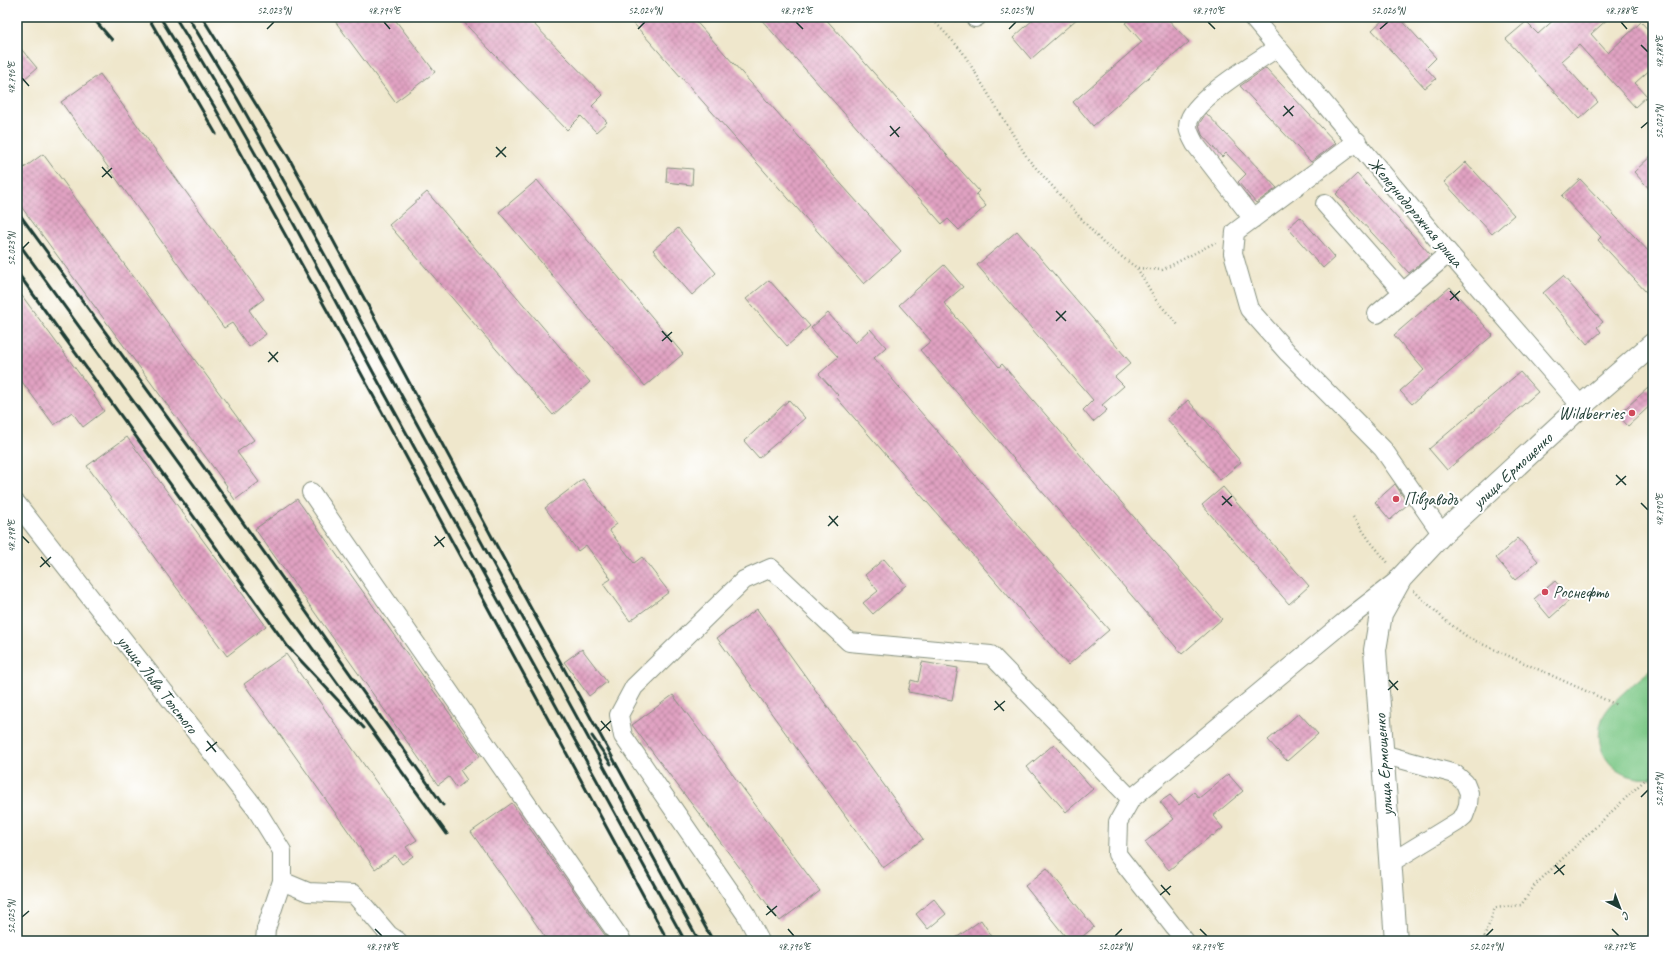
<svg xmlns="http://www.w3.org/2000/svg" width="1670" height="958" font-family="Caveat,sans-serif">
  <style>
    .grass { fill: #7ac785; stroke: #4c825c }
    .building { fill: url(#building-cross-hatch) }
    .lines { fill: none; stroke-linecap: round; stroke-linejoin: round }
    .minor-casing { stroke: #879280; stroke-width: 20 }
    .highway-casing { stroke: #879280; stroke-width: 24 }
    .path { stroke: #879280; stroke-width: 2.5; stroke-dasharray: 1 3; stroke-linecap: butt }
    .minor { stroke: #fff; stroke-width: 18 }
    .highway { stroke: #fff; stroke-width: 22 }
    .rail { stroke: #1f3d34; stroke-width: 3 }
    .ticks { fill: none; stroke: #1f3d34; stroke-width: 1.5 }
    .poi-dot { fill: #d1495b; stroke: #fff; stroke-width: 1.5 }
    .labels { text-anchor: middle; stroke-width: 4; stroke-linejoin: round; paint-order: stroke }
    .street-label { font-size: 17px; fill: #1f3d34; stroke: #fff }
    .poi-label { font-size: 17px; fill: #1f3d34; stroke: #fff; text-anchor: start }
    .neatline { fill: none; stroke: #1f3d34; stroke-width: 1.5 }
    .ticks-label { font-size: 10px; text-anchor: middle; fill: #1f3d34 }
  </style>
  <defs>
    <pattern id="building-cross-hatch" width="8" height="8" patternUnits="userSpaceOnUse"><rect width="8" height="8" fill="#e1a2c2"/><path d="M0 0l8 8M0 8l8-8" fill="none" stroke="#b6859e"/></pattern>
  </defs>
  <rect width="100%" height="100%" fill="#fff"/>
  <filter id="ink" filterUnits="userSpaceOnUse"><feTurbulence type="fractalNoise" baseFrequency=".025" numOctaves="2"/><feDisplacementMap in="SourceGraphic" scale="8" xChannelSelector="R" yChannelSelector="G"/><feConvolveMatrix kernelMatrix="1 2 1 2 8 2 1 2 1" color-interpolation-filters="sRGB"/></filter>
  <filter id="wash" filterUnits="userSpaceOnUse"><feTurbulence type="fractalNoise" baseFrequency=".012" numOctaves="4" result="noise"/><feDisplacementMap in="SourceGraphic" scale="16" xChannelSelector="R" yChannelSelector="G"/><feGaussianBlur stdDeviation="0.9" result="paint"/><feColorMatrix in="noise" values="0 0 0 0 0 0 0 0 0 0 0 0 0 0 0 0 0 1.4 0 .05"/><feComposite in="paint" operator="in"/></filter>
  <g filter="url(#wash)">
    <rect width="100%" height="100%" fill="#efe7cc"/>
    <path class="grass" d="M1653 668V778C1617 783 1589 752 1603 717 1610 701 1640 679 1653 668Z"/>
    <g id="blocks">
      <path class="building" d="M332 17H393L435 72 395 102Z
        M460 17H527L603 95 592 106 607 122 596 132 581 116 567 130 468 27Z
        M628 17H692L901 251 864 284Z
        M759 17H824L979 191 976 194 986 206 959 230 948 219 942 224Z
        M1036 17H1079L1031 59 1013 38Z
        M1132 17H1166L1189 42 1093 126 1073 102 1142 42 1125 23Z
        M1386 17H1399L1436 58 1426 68 1436 79 1425 88 1372 30Z
        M1557 17H1610L1591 34 1608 53 1641 22 1653 35V67L1635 83 1647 96 1635 107 1579 45 1561 61 1598 102 1579 119 1506 39 1526 22 1538 34Z
        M17 44 37 68 17 85Z
        M1266 68 1336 143 1311 162 1240 86Z
        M100 74 264 299 249 310 266 334 249 347 232 323 224 328 61 102Z
        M1206 113 1277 188 1256 203 1238 182 1246 174 1226 153 1222 157 1202 135 1199 124Z
        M43 154 254 440 237 452 259 482 235 500 226 487 227 486 17 201V173Z
        M1653 154V193L1634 172Z
        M1466 162 1514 215 1492 234 1444 182Z
        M667 167 693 169 692 185 666 182Z
        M1357 174 1431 255 1409 273 1336 194Z
        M1580 179 1653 256V287L1647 293 1598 240 1601 237 1562 196Z
        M537 180 683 354 645 386 499 212Z
        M427 192 590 382 553 415 389 225Z
        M1300 217 1335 257 1323 268 1288 228Z
        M678 228 716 273 692 295 653 250Z
        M1017 231 1131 363 1115 377 1124 386 1102 405 1107 410 1093 422 1083 410 1093 400 977 265Z
        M944 265 963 287 944 303 999 367 1002 364 1222 619 1182 654 920 350 931 341 899 305Z
        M1563 276 1603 322 1597 327 1601 332 1587 344 1543 293Z
        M769 280 810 326 787 346 746 299Z
        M1450 287 1493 335 1412 404 1400 391 1424 370 1394 335Z
        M17 289 95 395 94 396 104 411 83 427 72 412 54 425 17 375Z
        M828 313 855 343 870 329 886 347 874 358 1109 630 1068 665 836 397 838 395 819 374 838 357 811 328Z
        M1520 372 1538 392 1447 470 1429 449Z
        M1648 388 1653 394V403L1628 426 1618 415Z
        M789 400 805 418 759 458 744 441Z
        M1188 400 1241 462 1220 480 1167 419Z
        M127 437 266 626 227 656 87 466Z
        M583 479 617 524 609 530 634 563 642 557 669 592 630 621 603 584 611 579 586 545 578 551 545 508Z
        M1395 484 1408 504 1390 520 1375 502Z
        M1223 487 1309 586 1289 604 1202 505Z
        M297 499 480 756 460 770 467 780 457 788 449 777 438 785 255 529Z
        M1518 538 1538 561 1515 580 1496 558Z
        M884 559 906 585 873 614 863 603 878 591 865 575Z
        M1555 581 1571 599 1550 618 1534 599Z
        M757 609 923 839 883 868 717 638Z
        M582 649 607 682 589 696 564 662Z
        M286 654 417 840 406 847 413 856 402 864 395 855 375 869 244 684Z
        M922 662 958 668 952 700 908 692 911 680 918 682Z
        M673 695 820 891 780 921 632 725Z
        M1299 713 1318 734 1287 761 1268 740Z
        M1054 744 1093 789 1066 812 1027 767Z
        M1228 774 1243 791 1213 816 1223 828 1213 836 1212 835 1169 870 1145 842 1174 819 1160 802 1170 795 1179 805 1194 792 1199 798Z
        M512 803 583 904 609 941H548L471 832Z
        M1047 868 1094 927 1077 941H1069L1025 886Z
        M934 899 946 914 928 929 916 914Z
        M981 920 995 941H952Z"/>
    </g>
  </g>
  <g filter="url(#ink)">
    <use href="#blocks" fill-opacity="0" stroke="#879280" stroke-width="1"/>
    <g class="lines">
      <defs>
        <path id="minor" d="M1252 17 1449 253 1581 406
          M975 18 977 17
          M1357 141 1235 232 1233 253 1249 309 1288 353 1383 449 1442 534
          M1325 204 1403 292
          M1253 219 1195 144C1191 136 1185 127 1190 118 1201 95 1255 63 1278 47
          M1377 314 1449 253
          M311 492 622 941
          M17 504 256 809 282 851V881L266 929 265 941
          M1382 754 1455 774 1465 783 1469 793 1468 805 1464 816 1457 822 1390 863
          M282 881 308 892 354 894 389 935 398 941
          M760 941 747 916 623 736 619 715 634 687 744 580 771 568 849 642 991 655 1131 799
          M1185 941 1117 854 1118 822 1131 799 1349 618 1398 580"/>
        <path id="highway" d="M1396 941 1375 650 1381 614 1401 578 1442 534 1581 406 1653 344"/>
      </defs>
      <use href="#minor" class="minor-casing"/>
      <use href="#highway" class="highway-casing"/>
      <path class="path" d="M926 17 934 21 962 51 1028 159 1103 243 1137 268 1156 300 1179 326
        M935 21 960 20
        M1138 268 1162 270 1218 241
        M1353 517 1370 541 1389 564
        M1414 591 1446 621 1469 638 1617 705
        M1483 941 1495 908 1521 905 1535 885 1651 774
        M1647 941 1653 927"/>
      <use href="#minor" class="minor"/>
      <use href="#highway" class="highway"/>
      <path class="rail" d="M92 17 112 40
        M148 17 216 134
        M160 17 214 106 329 314 668 941
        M175 17C249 136 313 260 379 383 481 569 583 755 685 941
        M188 17 237 98 303 215 699 941
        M202 17 289 158 500 552 713 941
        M17 211 205 469 443 805
        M17 241 447 834
        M17 272 288 647 364 728
        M592 736 611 764"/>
    </g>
  </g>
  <path class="ticks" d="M384 22 390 29M796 22 803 29M1208 22 1215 29M1621 22 1627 29M267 29 274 22M638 29 645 22M1009 29 1016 22M1380 29 1388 22M1641 45 1648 52M22 78 29 86M1284 106 1293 116M1283 116 1294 106M890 126 899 137M1641 128 1648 122M890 136 900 127M496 147 506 157M496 157 506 147M102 167 112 178M102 177 112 168M22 249 29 242M1450 291 1459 301M1450 300 1460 291M1056 311 1066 321M1056 321 1066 311M662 331 672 342M662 341 672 332M269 352 278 362M268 362 278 352M1616 475 1626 485M1616 485 1626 476M1222 496 1232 506M1641 503 1648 510M1222 505 1232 496M829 516 838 526M828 526 838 516M22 536 29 543M435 536 444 547M434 546 445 537M41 557 50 567M40 567 51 557M1389 680 1398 690M1388 690 1398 681M995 701 1004 711M994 710 1005 701M601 721 610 731M600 731 611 721M207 741 216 752M206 751 217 742M1641 797 1648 790M1555 865 1564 875M1554 874 1565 865M1161 885 1170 895M1160 895 1171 886M767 906 776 916M766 915 777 906M22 917 29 911M375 929 382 936M788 929 794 936M1200 929 1207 936M1612 929 1619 936M1115 936 1122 929M1486 936 1493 929"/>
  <g class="poi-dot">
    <circle cx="1632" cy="413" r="4"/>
    <circle cx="1396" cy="499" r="4"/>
    <circle cx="1545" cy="592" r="4"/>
  </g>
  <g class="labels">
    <g class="street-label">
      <text transform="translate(1416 212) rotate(50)" y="6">Железнодорожная улица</text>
      <text transform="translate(1512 470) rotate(-43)" y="6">улица Ермощенко</text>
      <text transform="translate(158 684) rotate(52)" y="6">улица Льва Толстого</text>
      <text transform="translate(1383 765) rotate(-94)" y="6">улица Ермощенко</text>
    </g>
    <g class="poi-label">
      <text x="1624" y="419" text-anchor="end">Wildberries</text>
      <text x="1404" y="505">Пiвзаводъ</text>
      <text x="1553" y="598">Роснефть</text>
    </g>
  </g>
  <rect width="1670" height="958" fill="none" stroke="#fff" stroke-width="44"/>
  <g transform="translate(1620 908) rotate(138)" stroke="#ffffff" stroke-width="3" paint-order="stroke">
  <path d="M0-3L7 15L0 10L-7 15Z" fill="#1f3d34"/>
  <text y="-6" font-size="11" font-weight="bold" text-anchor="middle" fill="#1f3d34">С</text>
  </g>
  <rect x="22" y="22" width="1626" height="914" class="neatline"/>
  <g class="ticks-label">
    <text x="274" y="14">52.023°N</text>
    <text x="384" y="14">48.794°E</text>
    <text x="645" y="14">52.024°N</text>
    <text x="796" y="14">48.792°E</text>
    <text x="1016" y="14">52.025°N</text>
    <text x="1208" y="14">48.790°E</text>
    <text x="1388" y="14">52.026°N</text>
    <text x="1621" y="14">48.788°E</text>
    <text transform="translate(1659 52) rotate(-90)" y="4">48.788°E</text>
    <text transform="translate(11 78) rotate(-90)" y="4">48.796°E</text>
    <text transform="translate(1659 122) rotate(-90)" y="4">52.027°N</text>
    <text transform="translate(11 249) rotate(-90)" y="4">52.023°N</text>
    <text transform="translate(1659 510) rotate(-90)" y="4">48.790°E</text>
    <text transform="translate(11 536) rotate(-90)" y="4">48.798°E</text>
    <text transform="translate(1659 790) rotate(-90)" y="4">52.029°N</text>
    <text transform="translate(11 917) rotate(-90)" y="4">52.025°N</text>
    <text x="382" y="950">48.798°E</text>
    <text x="794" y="950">48.796°E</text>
    <text x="1115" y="950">52.028°N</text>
    <text x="1207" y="950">48.794°E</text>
    <text x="1486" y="950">52.029°N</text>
    <text x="1619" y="950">48.792°E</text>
  </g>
</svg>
